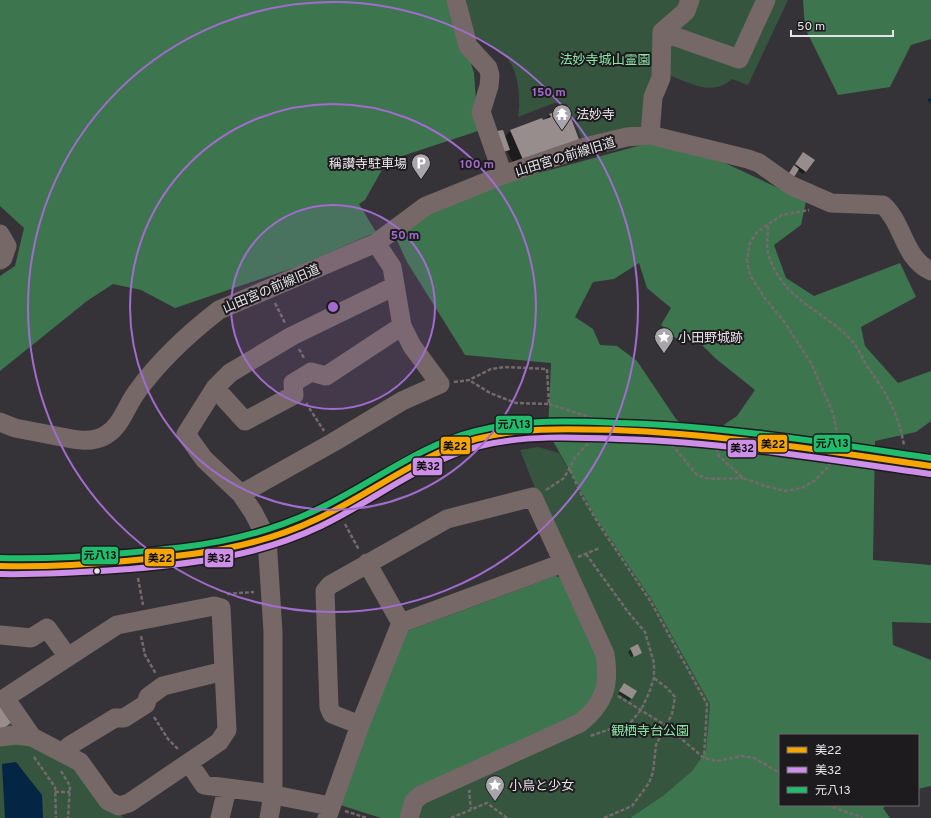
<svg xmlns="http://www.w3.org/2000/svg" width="931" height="818" font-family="Overpass,'Noto Sans JP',sans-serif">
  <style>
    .green { fill: #35553f }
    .forest { fill: #3d754f; fill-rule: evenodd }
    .water { fill: #052545 }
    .shadow { fill: #0007 }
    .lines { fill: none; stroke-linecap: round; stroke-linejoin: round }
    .stream { stroke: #052545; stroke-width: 4 }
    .building { fill: #978d8c }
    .major-tunnel { stroke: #514e53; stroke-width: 22; stroke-dasharray: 22 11; stroke-linecap: butt }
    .path { stroke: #746a6b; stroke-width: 2.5; stroke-dasharray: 4 2; stroke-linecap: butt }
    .minor { stroke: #766866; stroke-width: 19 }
    .major { stroke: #746968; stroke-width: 22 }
    .bus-1-casing { stroke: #1d1b1e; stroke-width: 9 }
    .bus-2-casing { stroke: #1d1b1e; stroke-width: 9 }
    .bus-3-casing { stroke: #1d1b1e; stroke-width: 9 }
    .bus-1 { stroke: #f7a600; stroke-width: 6 }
    .bus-2 { stroke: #ce8fe9; stroke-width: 6 }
    .bus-3 { stroke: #20bc6c; stroke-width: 6 }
    .ring { fill: none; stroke: #a16cce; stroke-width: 2 }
    .bus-dot { fill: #e7e4e9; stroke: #1d1b1e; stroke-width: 1.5 }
    .labels { text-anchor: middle; stroke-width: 4; stroke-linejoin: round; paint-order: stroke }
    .park-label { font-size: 13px; fill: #8be6a6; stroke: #1d1b1e }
    .poi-label { font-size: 13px; fill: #e7e4e9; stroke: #1d1b1e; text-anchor: start }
    .street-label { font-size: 13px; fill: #e7e4e9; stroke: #1d1b1e }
    .centre { fill: #a16cce; stroke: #1d1b1e; stroke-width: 2 }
    .ring-label { font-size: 12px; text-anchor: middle; font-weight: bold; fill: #a16cce; stroke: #1d1b1e; stroke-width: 4; stroke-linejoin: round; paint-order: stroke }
    .line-badge { stroke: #1d1b1e; stroke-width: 1.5 }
    .pale-badge-label { font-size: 11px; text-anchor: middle; font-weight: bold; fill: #111 }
  </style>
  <rect width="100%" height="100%" fill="#363338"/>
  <path class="green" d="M466 0H788L748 85 732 79C712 97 690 83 669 75L650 135 585 147 567 104 554 103 518 117C521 101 519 71 507 58 498 48 484 41 473 34Z
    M538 447 559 453 596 518 652 600 710 704 706 751 692 771 664 795 630 818H409L414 801 602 699 533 497 535 488 520 450Z
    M0 694 31 738 79 762 106 800 124 818H0Z"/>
  <path class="forest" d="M0 0H451L474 73 478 131 387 161 365 200 359 204 376 232 299 266 175 308 141 290 113 284 87 301 0 371V276L15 266 24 228 0 206Z
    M803 0H931V39L911 45 890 87 838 95 805 28Z
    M656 141 710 156 806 201 801 225 774 245 786 278 814 296 900 263 916 297 861 327 865 346 898 383 931 371V421L916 432 875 441 873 560 931 565V623L892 622 893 645 931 660V786L918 789V735H780V805H887L883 808 890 818H630L664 795 692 771 706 751 710 704 652 600 596 518 548 432 551 363 465 355 407 262 395 236 455 196ZM639 263 647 288 671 308 661 325 678 340 693 336 715 358 755 390 737 416 725 424 715 442 694 435 676 419 637 361 617 346 600 345 593 329 575 317 593 282 614 279Z
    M555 576 563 578 598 653 601 680 585 713 419 791 403 818H381L337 804 407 631Z"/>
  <path class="water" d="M16 762 42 795 43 818H5L2 764Z"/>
  <path class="shadow" d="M559 111 516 169 507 151 504 137 511 131 543 122 550 114Z
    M801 156 813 161 803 174 794 167Z
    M631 649 640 653 631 657 628 652Z
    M622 687 636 692 629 701 618 694Z"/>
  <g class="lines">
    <path class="stream" d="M930 100 931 101"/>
  </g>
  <path class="building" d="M560 110 561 113 568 110 580 142 556 151 546 126 556 151 524 162 510 130 542 118 543 120 551 117 549 114Z
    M503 130 510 150 503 152 497 131Z
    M803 152 815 160 806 172 795 164Z
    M794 165 799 169 794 177 789 173Z
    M638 644 642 653 634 657 630 648Z
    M624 683 637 691 632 699 619 691Z
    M0 703 12 722 0 731Z"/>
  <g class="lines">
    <path class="major-tunnel" d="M549 429 659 431 876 459"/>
    <path class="path" d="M768 226C768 234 766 245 768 253 782 302 824 309 853 342 859 349 862 358 867 366 887 394 897 410 904 445
      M275 303 285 323
      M299 349 304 358
      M454 382 469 380 491 369 505 367 547 369 549 404 516 403 490 393 469 380
      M306 403 324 431
      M549 404 611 424 646 426 669 441 697 475 706 478 717 479 743 478
      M715 442 719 456 743 478 765 486 785 491 802 488 814 481 828 467 834 453 837 433 833 413 811 363 785 323 764 297 750 275 747 260 750 243 757 232 782 215 809 210
      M570 470 582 496 600 526 651 602 707 704 704 758
      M546 490 564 478 575 458 585 446 595 440 620 435 629 424
      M345 524 359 550
      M586 554 628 612 645 632 654 663V678L649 693 641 710 631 722 590 736
      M578 557 600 548
      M138 578 143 605
      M227 594 254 592
      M141 636 145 655 156 674
      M618 696 665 725 704 758 717 761 741 756 754 758 780 773
      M154 717 168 739 179 750
      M34 757 55 787 56 818
      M61 771 70 786 68 818
      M471 791H469L471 809
      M55 792H70
      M827 805 863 818
      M345 811 367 818
      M451 818 487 803 507 818
      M604 818 632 806 649 783 653 772 656 745 672 714 675 697 667 688 654 678"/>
    <path class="minor" d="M456 0 468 46 488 68 490 75 489 86 481 112 503 175
      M662 32 739 59 766 0
      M650 135 653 97 661 78 662 32 686 11 690 0
      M0 234 7 246 3 258 0 260
      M215 388 245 421 294 395 293 383 311 372 326 376 402 326
      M0 422 15 428 72 439C83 441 96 441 106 435 121 426 126 407 136 393 158 362 188 334 219 310L376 243 426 206 503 175 585 147 627 137 650 135 748 159 759 163 790 185 831 203 883 205C904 224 903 258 931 271
      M241 494 332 443 402 401 440 384 412 346 402 326 392 267 376 243
      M367 563 401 623
      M214 606 221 608 227 730 219 742 129 803 119 806 108 801 80 762 32 737 5 698 117 625Z
      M0 635 31 638 47 628 68 657
      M360 725 332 714 329 707 325 591 330 585 447 519 533 497 605 654C610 685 605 703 580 723L421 795 414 801 409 818
      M0 737 16 735 32 737
      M64 753 69 746 115 718H124L146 704 148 697 163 686 224 671
      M189 763 204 785 259 792 330 806
      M220 818 227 789
      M269 818 273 795V632L267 539 253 512 241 494 204 459 186 434 215 388 230 373 292 336 395 286
      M327 818 360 725 401 623 563 563"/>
    <path class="major" d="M876 459 931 466
      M0 566C57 568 115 564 172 557 204 553 237 549 267 539 293 530 319 519 342 506 375 488 405 465 440 451 475 436 512 432 549 429"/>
    <defs>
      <path id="bus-1" d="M0 566C42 567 83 565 125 561 194 555 254 549 317 519 371 494 418 455 476 439 521 427 569 429 615 430 721 434 826 451 931 466"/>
      <path id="bus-2" d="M0 574C44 575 86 572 130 569 198 563 258 556 321 526 375 500 422 461 480 446 525 435 573 437 619 439 723 442 827 459 930 474"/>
      <path id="bus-3" d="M0 558C42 559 84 557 125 553 194 547 249 541 312 512 368 487 416 446 476 431 523 419 572 421 620 423 724 426 828 443 931 458"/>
    </defs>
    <use href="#bus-1" class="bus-1-casing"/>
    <use href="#bus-2" class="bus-2-casing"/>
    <use href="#bus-3" class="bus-3-casing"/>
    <use href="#bus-1" class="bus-1"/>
    <use href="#bus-2" class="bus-2"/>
    <use href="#bus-3" class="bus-3"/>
  </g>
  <circle cx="333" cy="307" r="102" fill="#a16cce" fill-opacity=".12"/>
  <g class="ring">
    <circle cx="333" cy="307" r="102"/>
    <circle cx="333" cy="307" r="203"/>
    <circle cx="333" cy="307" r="305"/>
  </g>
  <defs>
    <symbol id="temple-pin" viewBox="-11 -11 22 30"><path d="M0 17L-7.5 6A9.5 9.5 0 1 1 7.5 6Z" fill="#a9a6ab" stroke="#1d1b1e"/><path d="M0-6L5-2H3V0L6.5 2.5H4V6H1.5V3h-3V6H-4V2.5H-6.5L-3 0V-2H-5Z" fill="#fff"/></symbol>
    <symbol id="parking-pin" viewBox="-11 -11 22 30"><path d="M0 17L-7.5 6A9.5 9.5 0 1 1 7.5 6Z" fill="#a9a6ab" stroke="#1d1b1e"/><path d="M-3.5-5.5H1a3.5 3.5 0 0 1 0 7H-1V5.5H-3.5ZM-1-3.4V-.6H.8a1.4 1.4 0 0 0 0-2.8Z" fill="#fff"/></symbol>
    <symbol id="sight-pin" viewBox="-11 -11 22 30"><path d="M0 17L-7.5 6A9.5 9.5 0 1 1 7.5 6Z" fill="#a9a6ab" stroke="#1d1b1e"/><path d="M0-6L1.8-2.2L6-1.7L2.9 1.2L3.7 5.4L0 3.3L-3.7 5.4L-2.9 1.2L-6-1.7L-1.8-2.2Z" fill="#fff"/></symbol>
  </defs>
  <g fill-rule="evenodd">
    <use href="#temple-pin" x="551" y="103" width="22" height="30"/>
    <use href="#parking-pin" x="410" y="152" width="22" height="30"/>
    <use href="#sight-pin" x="653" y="326" width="22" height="30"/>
    <use href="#sight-pin" x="484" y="774" width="22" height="30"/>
  </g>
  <circle class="bus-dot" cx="97" cy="571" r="3.5"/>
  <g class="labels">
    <g class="park-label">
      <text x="605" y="64">法妙寺城山霊園</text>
      <text x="650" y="735">観栖寺台公園</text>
    </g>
    <g class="poi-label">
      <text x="576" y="119">法妙寺</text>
      <text x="407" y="168" text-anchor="end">稱讃寺駐車場</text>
      <text x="678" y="342">小田野城跡</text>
      <text x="509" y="790">小鳥と少女</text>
    </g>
    <g class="street-label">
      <text transform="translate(565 156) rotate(-17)" y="5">山田宮の前線旧道</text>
      <text transform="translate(271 288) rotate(-23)" y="5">山田宮の前線旧道</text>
    </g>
  </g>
  <circle cx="333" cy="307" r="6" class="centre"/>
  <g class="ring-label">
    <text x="549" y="96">150 m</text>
    <text x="477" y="168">100 m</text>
    <text x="405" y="239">50 m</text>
  </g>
  <g class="line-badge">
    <rect x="495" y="415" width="38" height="19" rx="4" fill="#20bc6c"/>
    <rect x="813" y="434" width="38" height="19" rx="4" fill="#20bc6c"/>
    <rect x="757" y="434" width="31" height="19" rx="4" fill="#f7a600"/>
    <rect x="440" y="436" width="31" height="19" rx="4" fill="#f7a600"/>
    <rect x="727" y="439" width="30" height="19" rx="4" fill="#ce8fe9"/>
    <rect x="412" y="457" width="31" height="19" rx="4" fill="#ce8fe9"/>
    <rect x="81" y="546" width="38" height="19" rx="4" fill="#20bc6c"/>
    <rect x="144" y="548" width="31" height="19" rx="4" fill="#f7a600"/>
    <rect x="204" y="548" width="30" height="20" rx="4" fill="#ce8fe9"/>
  </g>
  <g class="pale-badge-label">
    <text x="514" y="428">元八13</text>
    <text x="832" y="447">元八13</text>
    <text x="773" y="448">美22</text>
    <text x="455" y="450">美22</text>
    <text x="742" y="452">美32</text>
    <text x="428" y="470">美32</text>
    <text x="100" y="559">元八13</text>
    <text x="160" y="562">美22</text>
    <text x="219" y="562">美32</text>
  </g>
  <rect x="779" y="734" width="140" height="72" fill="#1d1b1e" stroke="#6e6b6f"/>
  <rect x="787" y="747" width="20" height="6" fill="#f7a600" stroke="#6e6b6f"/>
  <text x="815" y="754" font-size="12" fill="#e7e4e9">美22</text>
  <rect x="787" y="767" width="20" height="6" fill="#ce8fe9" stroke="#6e6b6f"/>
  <text x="815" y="774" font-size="12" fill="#e7e4e9">美32</text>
  <rect x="787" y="787" width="20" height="6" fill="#20bc6c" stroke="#6e6b6f"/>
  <text x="815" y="794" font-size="12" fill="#e7e4e9">元八13</text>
  <path d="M791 30v6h102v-6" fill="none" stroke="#e7e4e9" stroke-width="2"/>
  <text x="797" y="30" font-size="12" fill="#e7e4e9" stroke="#1d1b1e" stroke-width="3" paint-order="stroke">50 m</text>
</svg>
